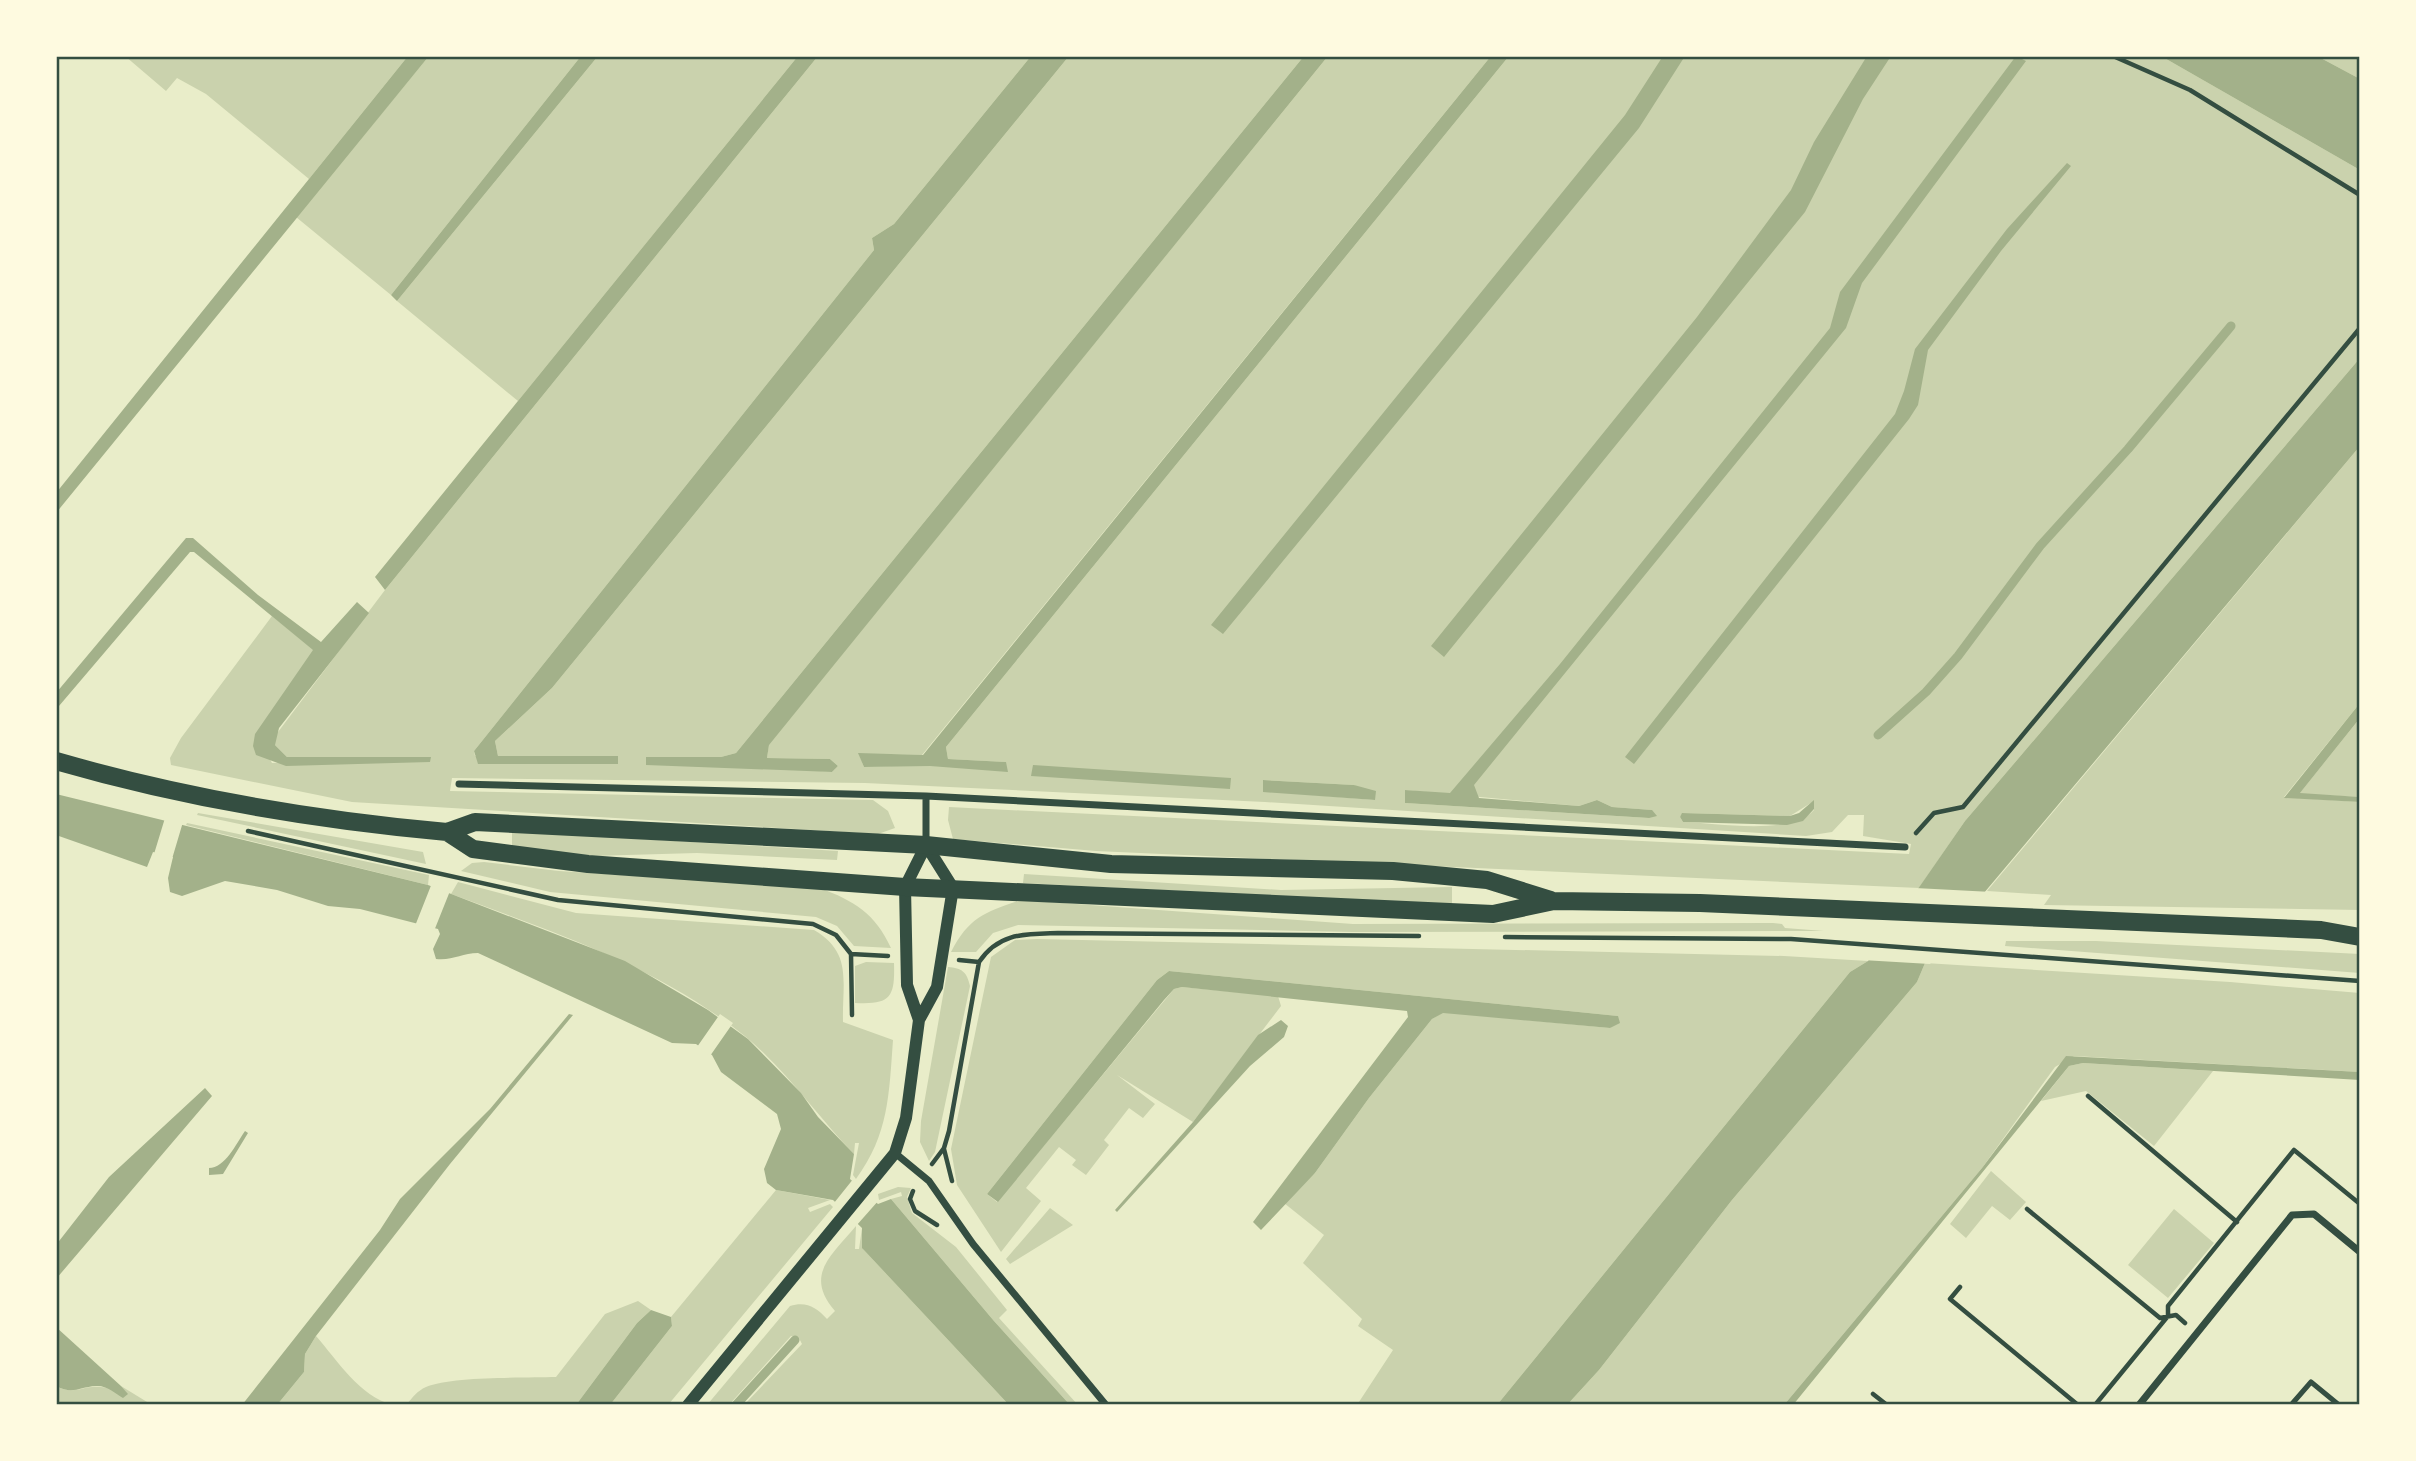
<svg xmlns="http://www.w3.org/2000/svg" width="2416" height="1461" font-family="Rubik,sans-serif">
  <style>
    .green { fill: #cad2ad; fill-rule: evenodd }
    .water { fill: #a3b18a }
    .pier { fill: #e9edc9 }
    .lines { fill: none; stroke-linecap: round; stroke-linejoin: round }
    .stream { stroke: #a3b18a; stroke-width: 9 }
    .path { stroke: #344e41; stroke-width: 4.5 }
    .service { stroke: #344e41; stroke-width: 5 }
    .minor { stroke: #344e41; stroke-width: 7 }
    .tertiary { stroke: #344e41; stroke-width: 12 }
    .primary { stroke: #344e41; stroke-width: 18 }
    .neatline { fill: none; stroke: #344e41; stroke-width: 2.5 }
  </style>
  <rect width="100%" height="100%" fill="#e9edc9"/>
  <path class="green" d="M125 56H408L309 179 206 94 177 78 166 91Z
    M429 56H581L391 295 296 217Z
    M598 56H798L518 401 397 301Z
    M818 56H1031L894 224 872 238 874 250 474 751 475 756 618 764V756H498L495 741 552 688 1069 56H1304L736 753 721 757H646L832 772 838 766 830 759 767 758 769 744 1328 56H1491L922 755 859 754 864 767 1006 762 948 759 946 747 1509 56H2161L2360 170V358L1965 821 1919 888 1096 851 953 839 948 820 949 807 1909 854 1911 844 1863 836 1864 815H1848L1832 832 1806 836 1265 802 865 783 452 778 450 791 873 800 888 811 895 828 878 834 352 802 171 765 170 758 181 738 272 616 314 650 256 734 272 763 430 757H287L275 745V736L385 590ZM1263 780 1354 785 1375 800 1263 791ZM1405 790 1579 806 1597 800 1612 807 1652 810 1649 818 1405 803ZM1814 801V810C1792 836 1716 823 1683 822L1680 817 1683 813 1790 816Z
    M2317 56H2360V79Z
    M2360 446V703L2284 797 2360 802V910L2044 905 2051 895 1987 891Z
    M2360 718V797L2299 794Z
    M198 813 423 852 426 864 197 815Z
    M187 823 429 875 428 885 186 825Z
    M512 831 838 851 837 860 697 853 592 856 512 846Z
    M484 862 559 871 820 888C854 901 875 913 891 948L854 946 837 926 816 917 550 892 461 871 472 863Z
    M1024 874 1281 890 1452 887V905L1023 883Z
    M458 882 576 913 814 930C853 953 842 981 843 1022L893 1040C889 1094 889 1134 856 1179L853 1175 859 1143H855L854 1154C817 1116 787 1071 746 1037 659 967 554 932 451 894Z
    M1021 900 1353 924 1773 923 1782 924 1785 928 1824 931 1353 932 1018 925 993 933 976 952H951C969 917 985 912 1021 900Z
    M1037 939 1784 956 1868 961 1850 972 1497 1405H1357L1393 1350 1358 1326 1362 1319 1303 1263 1324 1235 1284 1203 1315 1173 1369 1098 1432 1019 1443 1012 1610 1028 1618 1016 1169 971 1157 980 987 1194 997 1202 1174 989 1182 987 1278 996 1281 1006 1193 1122 1117 1075 1155 1104 1143 1118 1129 1108 1104 1140 1109 1145 1086 1175 1072 1165 1076 1160 1059 1147 1026 1188 1041 1201 1001 1252 957 1185 951 1149 991 957 1015 940Z
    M2006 941H2096L2360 954V973L2005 946Z
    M866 962 894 963C895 997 891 1005 855 1003V966Z
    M1925 963 2230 982 2360 993V1072L2074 1056 2055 1067 1982 1168 1784 1405H1567L1599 1370 1732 1200 1917 982Z
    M948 967C962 968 967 972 970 986L935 1152 929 1161 920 1142 921 1121Z
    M2083 1063 2213 1071 2154 1146 2086 1091 2041 1101 2069 1066Z
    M1991 1171 2026 1202 2010 1220 1992 1206 1966 1238 1950 1224Z
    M898 1187 911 1188 907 1197 912 1213 956 1247 1007 1310 999 1318 1078 1405H1070L994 1321 891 1199 902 1196 901 1192 879 1200 878 1194Z
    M776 1190 830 1200 808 1208 810 1212 830 1204 833 1207 668 1405H610L672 1326 671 1317Z
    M1050 1208 1073 1225 1010 1264 1006 1259Z
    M2174 1209 2214 1243 2168 1298 2128 1265Z
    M856 1226 855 1249H859L862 1228 863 1249 1009 1405H744L802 1344 799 1338 791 1336 729 1405H707L790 1306C806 1301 816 1307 827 1319L835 1311C804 1275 831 1256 856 1226Z
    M638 1301 651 1310 637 1323 576 1405H406C413 1397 417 1391 426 1387 451 1376 526 1378 556 1377L605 1314Z
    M316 1336C338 1361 359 1396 393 1405H277L304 1372 305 1354Z
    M56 1386C74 1396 83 1385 100 1387 109 1387 119 1391 127 1394L121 1386 152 1405H56Z"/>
  <path class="water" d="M408 56H429L56 513V493Z
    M581 56H598L397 301 391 295Z
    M798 56H818L385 590 375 577Z
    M1031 56H1069L552 688 495 741 498 756H618V764H478L474 751 874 250 872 238 894 224Z
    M1304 56H1328L769 745 767 758 830 759 838 766 832 772 646 765V757H721L736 753Z
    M1491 56H1509L946 747 948 759 1006 762 1008 772 930 766 864 767 858 753 923 755Z
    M1663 56H1685L1639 128 1223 634 1211 625 1625 115Z
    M1867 56H1891L1863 99 1805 212 1444 657 1431 646 1697 317 1791 190 1814 142Z
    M2016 56 2026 61 1862 283 1846 328 1474 785 1479 798 1579 806 1597 800 1612 807 1652 810 1657 816 1649 818 1405 803V790L1450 793 1560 664 1830 328 1840 292Z
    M2161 56H2317L2360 79V170Z
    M2067 163 2071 166 2001 251 1928 350 1918 405 1909 419 1634 764 1625 757 1895 414 1904 391 1915 349 2007 229Z
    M2360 358V446L1925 963 1917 982 1732 1200 1599 1370 1567 1405H1497L1850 972 1868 961 1965 821Z
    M186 538H193L258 595 321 642 357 602 369 613 279 728 275 745 287 757H431L430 762 286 766 256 755 253 746 255 734 313 650 194 552H190L59 706 56 705V693Z
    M2360 703V718L2300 793 2360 797V802L2284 798Z
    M1033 765 1231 778 1230 789 1031 776Z
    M1263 780 1354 785 1376 791 1375 800 1263 792Z
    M56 794 428 885 625 961 708 1010 748 1039 801 1093 818 1117 854 1154 850 1179 878 1204 891 1199 994 1321 1070 1405H1009L862 1248V1228L833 1200 776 1190 767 1183 764 1169 781 1129 777 1114 721 1072 712 1055 696 1044 672 1043 478 953C462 953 452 961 436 959L433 949 440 934 438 929 360 909 328 906 277 890 225 881 182 896 170 892 168 878 173 857 153 852 147 867 56 835Z
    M1814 800V809L1803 821 1787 825 1683 822 1680 817 1682 813 1790 816 1799 813Z
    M1169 971 1618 1016 1620 1023 1610 1028 1443 1013 1432 1019 1369 1098 1315 1173 1261 1230 1253 1222 1408 1017 1407 1011 1182 987 1174 989 1164 1000 998 1202 987 1194 1157 980Z
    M569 1014 573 1015 450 1164 316 1336 305 1354 304 1372 277 1405H242L380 1230 400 1199 490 1109Z
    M1281 1020 1288 1026 1284 1037 1250 1066 1117 1212 1115 1210 1193 1122 1258 1035Z
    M2066 1056 2360 1072V1080L2083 1063 2069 1066 1793 1405H1784L1982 1168Z
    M205 1088 212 1096 56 1279V1245L109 1177Z
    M245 1131 248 1133 223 1174 209 1175V1168C225 1168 236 1144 245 1131Z
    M651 1310 671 1317 672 1326 610 1405H576L637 1323Z
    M56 1327 121 1386 128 1394 123 1398C115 1393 106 1385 96 1386 79 1387 73 1395 56 1386Z"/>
  <path class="pier" d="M165 818 183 822 172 859 154 854Z
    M432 883 450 891 434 931 415 926Z
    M1915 888 1992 892 1930 964 1862 960Z
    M720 1014 733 1023 710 1056 697 1047Z
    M854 1178 879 1200 856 1226 834 1203Z"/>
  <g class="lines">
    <path class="stream" d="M1878 735 1926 692 1958 656 2040 546 2128 449 2231 326
      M736 1405 795 1340"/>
    <path class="path" d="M2113 56 2190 90 2360 195
      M248 831 558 900 813 924 836 935 851 954 888 956
      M1916 833 1934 813 1963 807 2360 328
      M1505 937 1791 939 2360 981
      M851 954 852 1015
      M959 960 979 962
      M2088 1096 2237 1222
      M944 1149 952 1181
      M932 1164 944 1148 949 1131 979 962C999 932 1026 934 1058 933L1419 936
      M913 1191 910 1199 915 1211 937 1225
      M2027 1209 2160 1318 2176 1315 2185 1323
      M1960 1287 1950 1299 2078 1405
      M1873 1394 1887 1405
      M2095 1405 2168 1316V1306L2294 1150 2360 1204"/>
    <path class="service" d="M2291 1405 2311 1382 2339 1405"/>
    <path class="minor" d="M459 784 926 796 1905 847
      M926 844V796
      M895 1153 929 1181 973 1244 1106 1405
      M2139 1405 2292 1215 2314 1214 2360 1252"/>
    <path class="tertiary" d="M919 1020 907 985 905 887 926 845
      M688 1405 895 1153 906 1118 919 1020 937 987 953 888 926 845"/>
    <path class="primary" d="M56 761C184 798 314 820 447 832L475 822 926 845 1111 864 1393 871 1487 880 1551 900
      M447 832 473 849 588 864 905 887 1493 914 1554 901 1700 903 2321 930 2360 937"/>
  </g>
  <rect width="2416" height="1461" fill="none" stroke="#fefae0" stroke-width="116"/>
  <rect x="58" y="58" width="2300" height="1345" class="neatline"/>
</svg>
